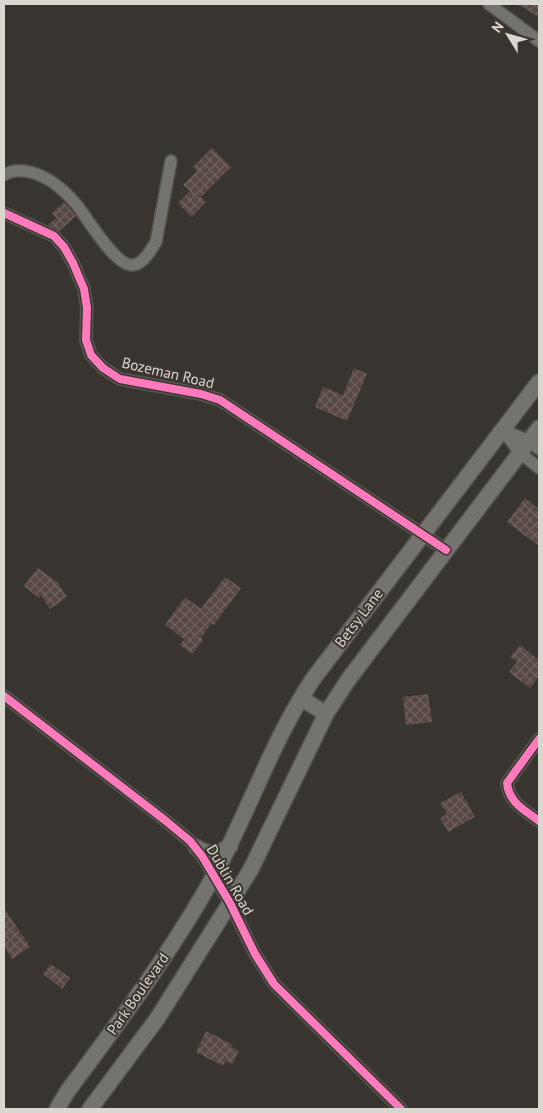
<svg xmlns="http://www.w3.org/2000/svg" width="543" height="1113" font-family="'PT Sans',sans-serif">
  <style>
    .building { fill: url(#building-cross-hatch) }
    .lines { fill: none; stroke-linecap: round; stroke-linejoin: round }
    .minor-casing { stroke: #54524e; stroke-width: 14 }
    .secondary-casing { stroke: #54524e; stroke-width: 18 }
    .minor { stroke: #757370; stroke-width: 11 }
    .secondary { stroke: #757370; stroke-width: 15 }
    .cycleway-casing { stroke: #3b362e; stroke-width: 11 }
    .cycleway { stroke: #fd7abc; stroke-width: 8 }
    .labels { text-anchor: middle; stroke-width: 4; stroke-linejoin: round; paint-order: stroke }
    .street-label { font-size: 15px; fill: #dad7d1; stroke: #3b362e }
  </style>
  <defs>
    <pattern id="building-cross-hatch" width="8" height="8" patternUnits="userSpaceOnUse" patternTransform="scale(1.25)"><rect width="8" height="8" fill="#584843"/><path d="M0 0l8 8M0 8l8-8" fill="none" stroke="#6f625d"/></pattern>
  </defs>
  <rect width="100%" height="100%" fill="#383531"/>
  <path class="building" d="M517 4H539V17Z
    M212 148 231 167 201 197 206 202 192 217 178 203 190 191 183 185 197 171 193 167Z
    M64 202 76 216 59 231 48 225 56 218 52 213Z
    M354 368 367 374 347 421 315 407 323 387 343 395Z
    M525 498 539 509V546L507 522Z
    M38 568 57 582 67 597 50 609 41 595 39 598 24 586Z
    M225 577 241 588 214 625 211 624 201 638 203 640 192 654 180 645 184 639 165 625 185 597 201 609Z
    M520 645 539 660V676L530 688 509 672 517 662 510 657Z
    M428 694 432 722 406 725 403 697Z
    M461 792 475 817 448 832 440 818 447 814 440 803Z
    M4 908 30 947 12 959 4 946Z
    M51 964 70 978 62 989 43 974Z
    M206 1031 233 1045 231 1047 239 1051 232 1064 226 1061 223 1066 196 1052Z"/>
  <g class="lines">
    <defs>
      <path id="minor" d="M489 4 539 41
        M4 175C11 170 21 170 30 172 48 176 64 190 76 204 87 217 114 265 132 265 143 265 150 251 156 242L171 161
        M4 213 54 236 64 247 73 263 84 289 87 308 86 340 91 355 103 368 120 379 201 394 220 400 446 550
        M539 449 529 441 503 430 520 453 539 468
        M4 696 166 821 190 841 202 856 230 903 255 954 274 984 401 1109
        M539 739 507 783C509 803 525 810 539 821"/>
      <path id="secondary" d="M301 698 326 714
        M196 847C208 856 219 854 230 846
        M57 1109 67 1092C120 1021 173 950 216 872 250 808 273 739 313 679L539 382
        M90 1109 157 1019 230 903 251 869 326 714 348 680 539 428"/>
    </defs>
    <use href="#minor" class="minor-casing"/>
    <use href="#secondary" class="secondary-casing"/>
    <use href="#minor" class="minor"/>
    <use href="#secondary" class="secondary"/>
    <defs>
      <path id="cycleway" d="M4 213 54 236 64 247 73 263 84 289 87 308 86 340 91 355 103 368 120 379 201 394 220 400 446 550
        M4 696 166 821 190 841 202 856 230 903 255 954 274 984 401 1109
        M539 739 507 783C509 803 525 810 539 821"/>
    </defs>
    <use href="#cycleway" class="cycleway-casing"/>
    <use href="#cycleway" class="cycleway"/>
  </g>
  <g class="labels">
    <g class="street-label">
      <text transform="translate(168 373) rotate(13)" y="5">Bozeman Road</text>
      <text transform="translate(359 618) rotate(-53)" y="5">Betsy Lane</text>
      <text transform="translate(230 880) rotate(60)" y="5">Dublin Road</text>
      <text transform="translate(138 994) rotate(-55)" y="5">Park Boulevard</text>
    </g>
  </g>
  <rect width="543" height="1113" fill="none" stroke="#dad7d1" stroke-width="10"/>
  <g transform="translate(508 35) rotate(307)" stroke="#3b362e" stroke-width="4" paint-order="stroke">
  <path d="M0-4L9 19L0 12L-9 19Z" fill="#dad7d1"/>
  <text y="-8" font-size="14" font-weight="bold" text-anchor="middle" fill="#dad7d1">N</text>
  </g>
</svg>
